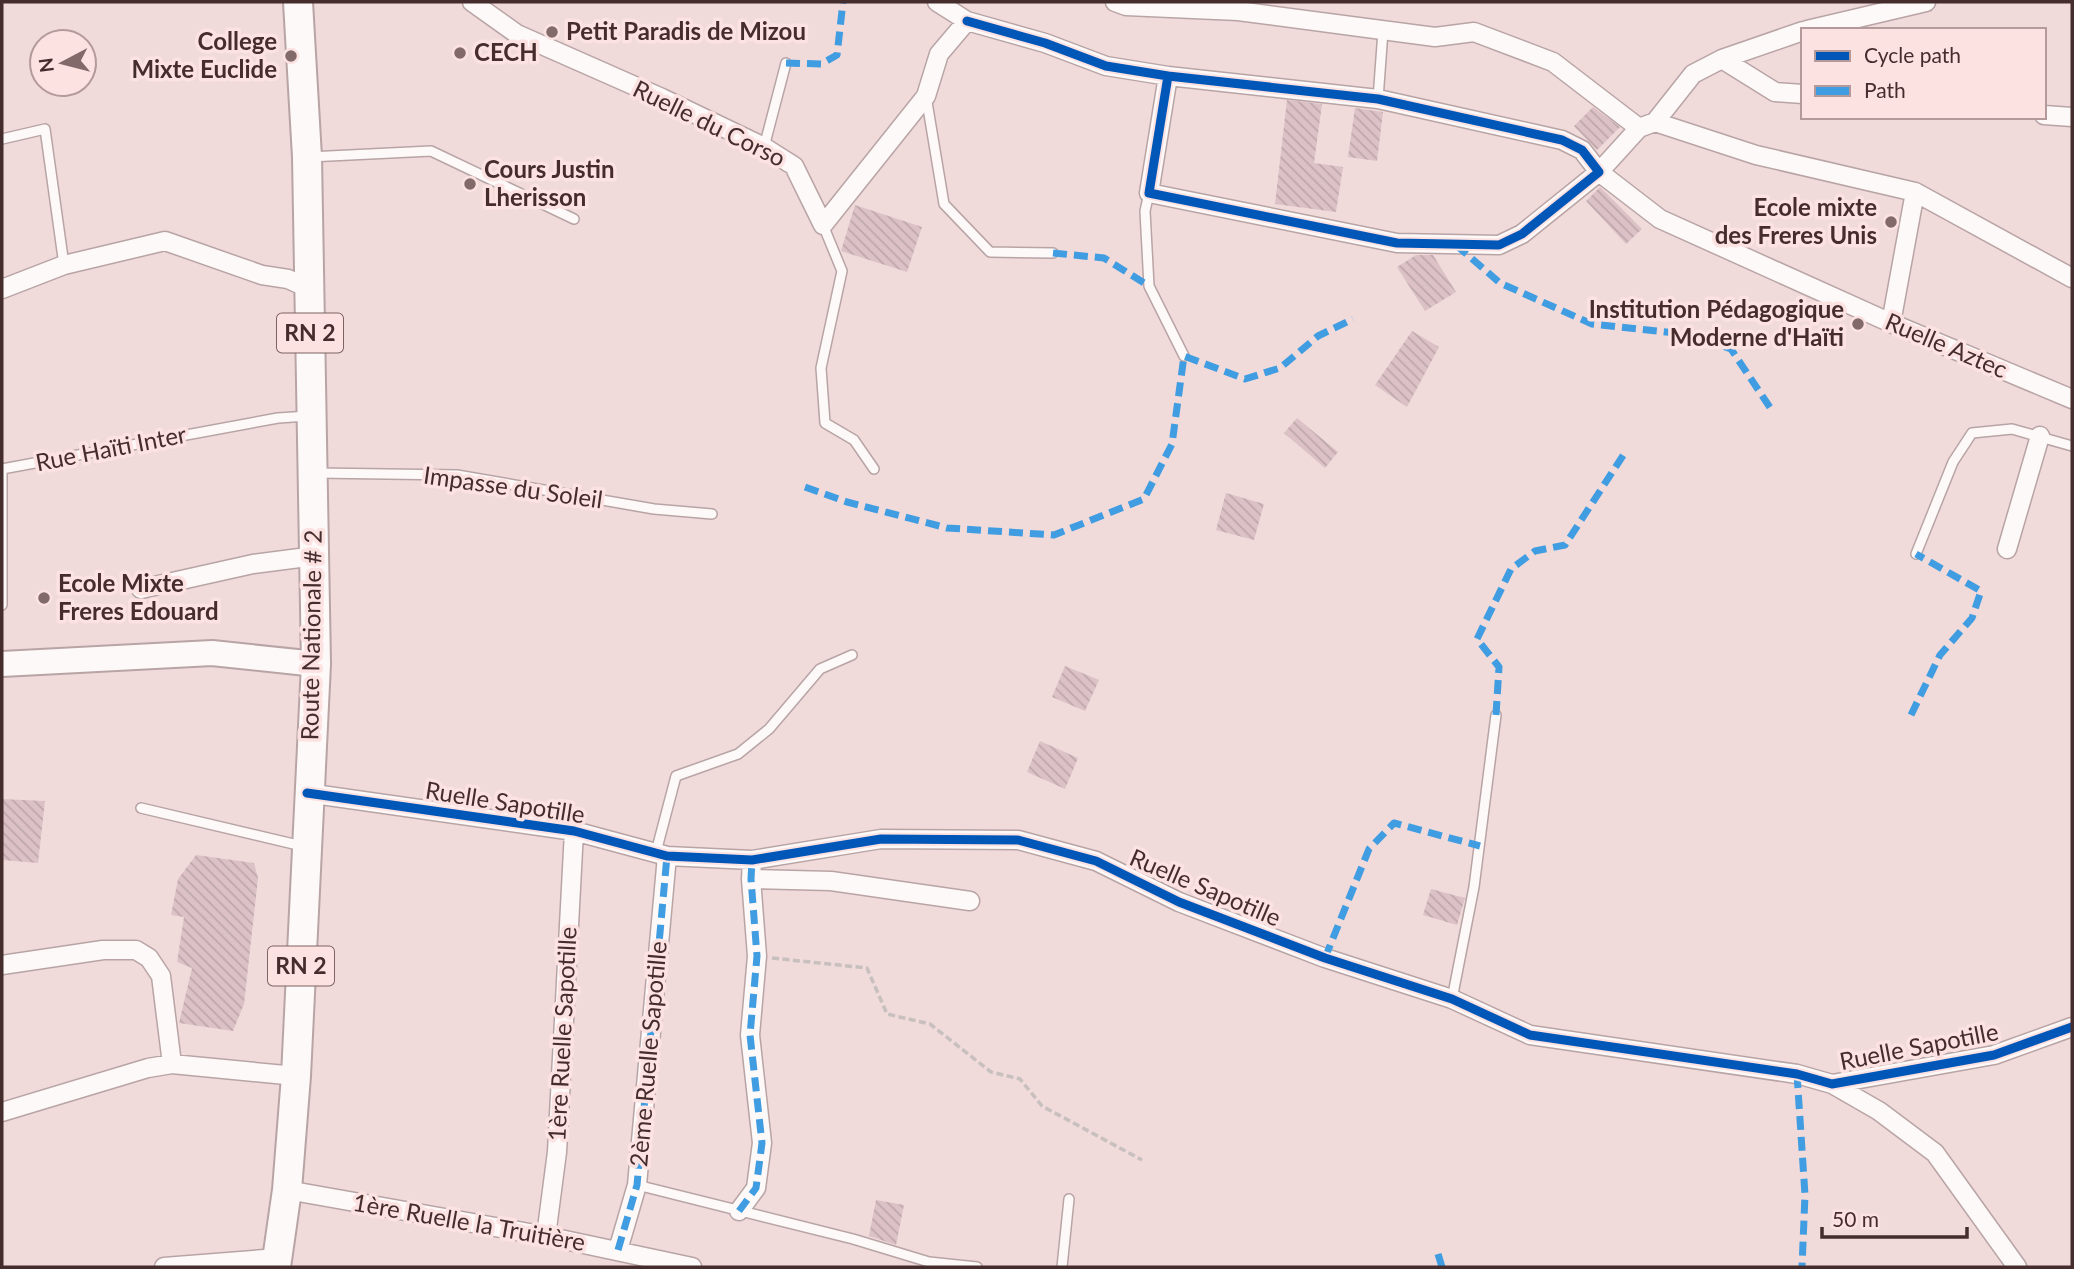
<svg xmlns="http://www.w3.org/2000/svg" width="2074" height="1269" font-family="Lato,sans-serif">
  <style>
    .building { fill: url(#building-back-hatch) }
    .lines { fill: none; stroke-linecap: round; stroke-linejoin: round }
    .lane-casing { stroke: #b9a4a5; stroke-width: 12 }
    .street-casing { stroke: #b9a4a5; stroke-width: 21 }
    .secondary-casing { stroke: #b9a4a5; stroke-width: 28 }
    .primary-casing { stroke: #b9a4a5; stroke-width: 32 }
    .path { stroke: #c8bfbf; stroke-width: 3.5; stroke-dasharray: 7 3.5; stroke-linecap: butt }
    .lane { stroke: #fdf9f9; stroke-width: 9 }
    .street { stroke: #fdf9f9; stroke-width: 18 }
    .secondary { stroke: #fdf9f9; stroke-width: 24 }
    .primary { stroke: #fdf9f9; stroke-width: 28 }
    .quiet { stroke: #409de1; stroke-width: 7; stroke-dasharray: 14 7; stroke-linecap: butt }
    .cycleway-casing { stroke: #fde2e2; stroke-width: 13 }
    .cycleway { stroke: #0057b8; stroke-width: 9 }
    .poi-dot { fill: #826a6a; stroke: #fde2e2; stroke-width: 2.5 }
    .labels { text-anchor: middle; stroke-width: 7; stroke-linejoin: round; paint-order: stroke }
    .shield { fill: #fde2e2; stroke: #7d6363; stroke-width: 2 }
    .shield-label { font-size: 23px; font-weight: bold; fill: #462d2d }
    .poi-label { font-size: 24px; font-weight: bold; fill: #462d2d; stroke: #fde2e2; text-anchor: start }
    .street-label { font-size: 24px; fill: #462d2d; stroke: #fde2e2 }
  </style>
  <defs>
    <pattern id="building-back-hatch" width="6" height="6" patternUnits="userSpaceOnUse" patternTransform="scale(1.75)"><rect width="6" height="6" fill="#dcc2c7"/><path d="M-1 5l2 2M0 0l6 6M5-1l2 2" fill="none" stroke="#bea7ab"/></pattern>
  </defs>
  <rect width="100%" height="100%" fill="#f0dada"/>
  <path class="building" d="M1287 100 1322 104 1314 163 1343 167 1336 212 1275 204Z
    M1593 107 1620 127 1597 150 1574 126Z
    M1355 108 1383 112 1377 161 1348 157Z
    M1600 187 1642 229 1626 244 1586 201Z
    M855 205 922 227 907 272 841 251Z
    M1416 255H1433L1456 292 1425 311 1397 267Z
    M1412 331 1439 347 1407 407 1375 385Z
    M1297 418 1338 452 1325 468 1284 433Z
    M1226 493 1264 504 1254 540 1216 530Z
    M1065 666 1099 680 1085 711 1052 697Z
    M1040 741 1078 758 1065 789 1027 772Z
    M2 799 45 801 38 863 2 860Z
    M196 855 254 863 258 878 244 1004 233 1031 179 1023 192 968 177 962 184 917 171 915 178 879Z
    M1431 889 1465 898 1457 925 1423 915Z
    M876 1200 904 1205 896 1245 869 1236Z"/>
  <g class="lines">
    <defs>
      <path id="lane" d="M926 96 944 204 990 252 1053 253
        M1378 99 1383 31
        M2 139 45 129 64 265
        M764 147 786 63
        M309 157 431 151 574 219
        M1149 193 1145 211 1149 286 1184 356
        M823 225 842 271 821 368 825 423 854 440 874 469
        M316 473 457 475 654 509 712 514
        M1916 554 1953 462 1972 433 2012 429 2072 446
        M2 605V469L278 418 308 416
        M141 808 302 846
        M656 852 676 776 738 754 769 729 820 669 852 655
        M1452 999 1474 887 1496 715
        M637 1185 853 1239 929 1262 977 1267
        M1062 1267 1069 1199"/>
      <path id="street" d="M472 2 517 34 662 98 764 147 794 166 823 225 926 96 939 54 967 21 937 2
        M1115 2 1126 6 1238 11 1435 37 1474 32 1553 62 1639 128
        M967 21 1045 43 1106 66 1168 76 1378 99 1562 140 1582 150 1599 172 1522 234 1499 245 1397 243 1149 193 1168 76
        M1807 30 1926 2
        M1803 31 1722 59 1693 74 1655 122 1639 128 1599 172 1660 219 1891 323 2072 399
        M1722 59 1775 92 1803 94
        M2044 115 2072 117
        M1655 122 1756 155 1915 192 2072 278
        M2 289 64 265 165 241 262 275 288 279 310 289
        M1891 323 1915 192
        M2007 549 2040 436
        M141 589 253 564 315 556
        M307 793 574 831 667 856 752 860 881 839 1018 840 1096 861 1179 902 1325 958 1452 999 1530 1035 1797 1074 1832 1084 1994 1055 2072 1027
        M751 879 831 881 970 901
        M2 965 103 950H136L149 958 161 976 172 1064
        M1832 1084 1879 1111 1935 1153 2017 1267
        M2 1112 148 1068 172 1064 296 1076
        M287 1190 546 1236 692 1267
        M739 1211 756 1188 762 1143 750 1035 757 956 751 879 752 860
        M546 1236 557 1152 574 831
        M618 1250 637 1185 667 856
        M164 1267 278 1258"/>
      <path id="secondary" d="M2 664 212 653 316 664"/>
      <path id="primary" d="M276 1267 287 1190 296 1076 316 664 307 157 298 2"/>
    </defs>
    <use href="#lane" class="lane-casing"/>
    <use href="#street" class="street-casing"/>
    <use href="#secondary" class="secondary-casing"/>
    <use href="#primary" class="primary-casing"/>
    <path class="path" d="M772 958 867 968 887 1014 930 1024 991 1072 1020 1079 1042 1106 1142 1160"/>
    <use href="#lane" class="lane"/>
    <use href="#street" class="street"/>
    <use href="#secondary" class="secondary"/>
    <use href="#primary" class="primary"/>
    <path class="quiet" d="M786 63 821 64 837 55 843 2
      M1456 245 1500 283 1592 324 1693 335 1731 349 1771 409
      M1053 253 1104 258 1149 286
      M805 487 847 502 947 528 1054 535 1144 499 1172 444 1184 356 1245 379 1280 368 1318 336 1353 319
      M1496 715 1499 667 1477 639 1511 569 1535 551 1565 545 1624 454
      M1911 715 1940 655 1972 618 1981 591 1916 554
      M1325 958 1369 849 1394 823 1480 846
      M1797 1074 1805 1195 1802 1267
      M739 1211 756 1188 762 1143 750 1035 757 956 751 879 752 860
      M618 1250 637 1185 667 856
      M1438 1254 1442 1267"/>
    <defs>
      <path id="cycleway" d="M967 21 1045 43 1106 66 1168 76 1378 99 1562 140 1582 150 1599 172 1522 234 1499 245 1397 243 1149 193 1168 76
        M307 793 574 831 667 856 752 860 881 839 1018 840 1096 861 1179 902 1325 958 1452 999 1530 1035 1797 1074 1832 1084 1994 1055 2072 1027"/>
    </defs>
    <use href="#cycleway" class="cycleway-casing"/>
    <use href="#cycleway" class="cycleway"/>
  </g>
  <g class="poi-dot">
    <circle cx="552" cy="32" r="7"/>
    <circle cx="460" cy="53" r="7"/>
    <circle cx="291" cy="56" r="7"/>
    <circle cx="470" cy="184" r="7"/>
    <circle cx="1891" cy="222" r="7"/>
    <circle cx="1858" cy="324" r="7"/>
    <circle cx="44" cy="598" r="7"/>
  </g>
  <g class="labels">
    <g class="shield">
      <rect x="277" y="313.5" width="66" height="39" rx="5"/>
      <rect x="268" y="946.5" width="66" height="39" rx="5"/>
    </g>
    <g class="shield-label">
      <text x="310" y="341">RN 2</text>
      <text x="301" y="974">RN 2</text>
    </g>
    <g class="poi-label">
      <text x="566" y="40">Petit Paradis de Mizou</text>
      <text x="277" y="50" text-anchor="end">College<tspan x="277" dy="28">Mixte Euclide</tspan></text>
      <text x="474" y="61">CECH</text>
      <text x="484" y="178">Cours Justin<tspan x="484" dy="28">Lherisson</tspan></text>
      <text x="1877" y="216" text-anchor="end">Ecole mixte<tspan x="1877" dy="28">des Freres Unis</tspan></text>
      <text x="1844" y="318" text-anchor="end">Institution Pédagogique<tspan x="1844" dy="28">Moderne d'Haïti</tspan></text>
      <text x="58" y="592">Ecole Mixte<tspan x="58" dy="28">Freres Edouard</tspan></text>
    </g>
    <g class="street-label">
      <text transform="translate(709 124) rotate(26)" y="8">Ruelle du Corso</text>
      <text transform="translate(1946 346) rotate(23)" y="8">Ruelle Aztec</text>
      <text transform="translate(111 449) rotate(-11)" y="8">Rue Haïti Inter</text>
      <text transform="translate(513 488) rotate(8)" y="8">Impasse du Soleil</text>
      <text transform="translate(312 635) rotate(-89)" y="8">Route Nationale # 2</text>
      <text transform="translate(505 803) rotate(9)" y="8">Ruelle Sapotille</text>
      <text transform="translate(1205 888) rotate(23)" y="8">Ruelle Sapotille</text>
      <text transform="translate(563 1034) rotate(-87)" y="8">1ère Ruelle Sapotille</text>
      <text transform="translate(1919 1047) rotate(-11)" y="8">Ruelle Sapotille</text>
      <text transform="translate(649 1054) rotate(-85)" y="8">2ème Ruelle Sapotille</text>
      <text transform="translate(469 1223) rotate(10)" y="8">1ère Ruelle la Truitière</text>
    </g>
  </g>
  <rect width="2074" height="1269" fill="none" stroke="#462d2d" stroke-width="7"/>
  <rect x="1801" y="28" width="245" height="91" fill="#fde2e2" stroke="#b49a9a" stroke-width="2"/>
  <rect x="1815" y="51" width="35" height="10" fill="#0057b8" stroke="#b49a9a" stroke-width="2"/>
  <text x="1864" y="63" font-size="21" fill="#462d2d">Cycle path</text>
  <rect x="1815" y="86" width="35" height="10" fill="#409de1" stroke="#b49a9a" stroke-width="2"/>
  <text x="1864" y="98" font-size="21" fill="#462d2d">Path</text>
  <g transform="translate(63 63) rotate(263)"><circle r="33" fill="#fde2e2" stroke="#b49a9a" stroke-width="2"/>
  <path d="M0-5L12 26L0 18L-12 26Z" fill="#826a6a"/>
  <text y="-10" font-size="19" font-weight="bold" text-anchor="middle" fill="#462d2d">N</text>
  </g>
  <path d="M1822 1227v10h145v-10" fill="none" stroke="#462d2d" stroke-width="3.5"/>
  <text x="1832" y="1227" font-size="21" fill="#462d2d" stroke="#fde2e2" stroke-width="5" paint-order="stroke">50 m</text>
</svg>
